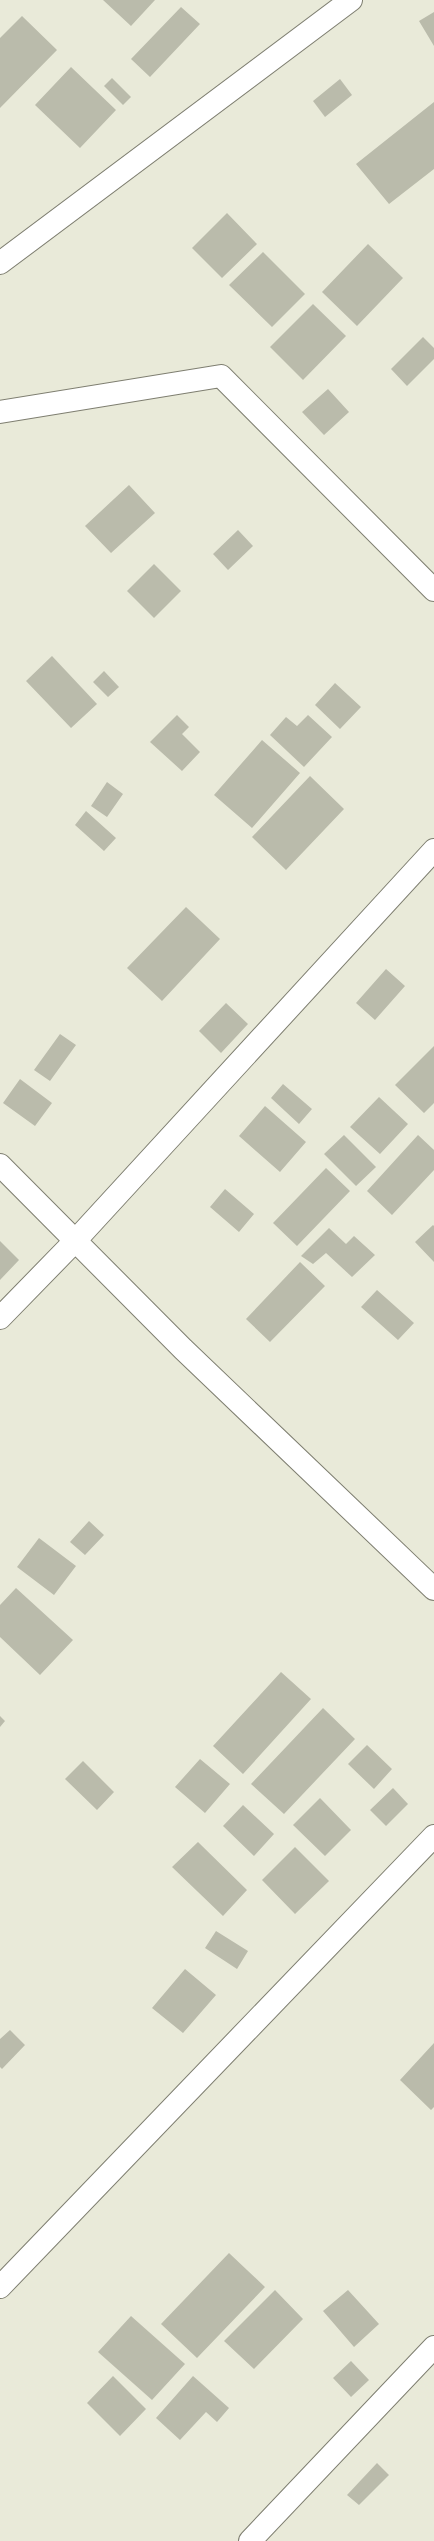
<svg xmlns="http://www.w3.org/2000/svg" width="434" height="2541" font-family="Georgia,serif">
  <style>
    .building { fill: #babbab }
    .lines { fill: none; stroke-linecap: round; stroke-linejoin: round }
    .minor-casing { stroke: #7e7e70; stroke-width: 24 }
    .minor { stroke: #fff; stroke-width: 22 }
  </style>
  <rect width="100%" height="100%" fill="#e9ead9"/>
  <path class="building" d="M103 0H155L131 26Z
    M181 7 200 24 150 77 131 59Z
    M434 12V46L419 21Z
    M22 16 57 50 0 108V38Z
    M71 67 116 110 80 148 35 105Z
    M112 78 131 97 123 105 104 86Z
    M340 79 352 95 325 117 313 101Z
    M434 102V169L389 204 356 164Z
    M227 213 257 244 222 278 192 248Z
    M368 244 403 278 357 326 322 292Z
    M263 252 305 294 272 327 229 285Z
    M313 304 346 336 303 380 270 347Z
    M423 337 434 348V359L407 386 391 369Z
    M328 389 349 412 324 435 302 412Z
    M129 485 155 513 111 553 85 526Z
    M238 530 253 546 228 570 213 554Z
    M154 564 181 591 154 618 127 591Z
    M52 656 97 704 71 728 26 681Z
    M104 671 119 687 108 697 93 682Z
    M335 683 361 707 340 729 315 705Z
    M177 715 189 727 182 734 200 752 182 771 150 742Z
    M308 715 332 737 304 767 270 735 286 717 297 726Z
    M262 740 300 773 252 828 214 795Z
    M310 776 344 809 286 870 252 837Z
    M107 782 123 794 107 817 91 806Z
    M86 811 116 838 104 851 75 825Z
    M186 907 220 939 162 1001 127 968Z
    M386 969 405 986 375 1020 356 1003Z
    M226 1003 248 1024 221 1053 199 1031Z
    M60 1034 76 1045 50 1081 34 1070Z
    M434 1046V1103L424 1113 395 1085Z
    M20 1079 52 1103 35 1126 3 1103Z
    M283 1084 312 1109 299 1124 271 1098Z
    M379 1097 408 1124 380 1154 350 1127Z
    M265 1106 306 1142 280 1172 239 1136Z
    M344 1135 376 1167 356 1186 324 1154Z
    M418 1135 434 1150V1170L392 1215 367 1191Z
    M326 1168 350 1191 297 1246 273 1223Z
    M225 1189 254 1214 239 1232 210 1207Z
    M433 1225 434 1226V1262L415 1242Z
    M329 1228 346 1244 354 1236 375 1255 352 1277 326 1253 313 1264 301 1256Z
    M0 1241 19 1260 0 1280Z
    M300 1262 325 1286 270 1342 246 1319Z
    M377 1290 414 1323 398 1340 361 1307Z
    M89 1521 104 1535 85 1555 70 1542Z
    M39 1538 76 1566 54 1595 17 1567Z
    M16 1588 73 1640 40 1675 0 1637V1605Z
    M281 1672 311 1699 243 1774 213 1746Z
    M323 1708 355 1739 284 1814 251 1784Z
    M0 1716 5 1721 0 1727Z
    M367 1745 392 1769 374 1789 348 1764Z
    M200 1759 230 1784 205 1813 175 1787Z
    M83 1761 114 1792 97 1810 65 1779Z
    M393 1788 408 1804 386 1826 370 1810Z
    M320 1798 351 1830 325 1856 293 1825Z
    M243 1805 274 1834 254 1856 223 1826Z
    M198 1842 247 1890 223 1916 172 1867Z
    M295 1847 329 1881 295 1914 262 1880Z
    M216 1931 248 1951 237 1969 205 1948Z
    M185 1969 216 1995 183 2033 152 2008Z
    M10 2030 25 2045 2 2069 0 2067V2039Z
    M434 2043V2107L431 2110 400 2080Z
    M229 2253 265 2287 197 2358 161 2324Z
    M275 2290 303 2319 254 2369 224 2341Z
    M348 2290 379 2324 354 2347 323 2311Z
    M131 2316 185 2364 152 2400 98 2352Z
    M351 2361 369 2380 351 2397 333 2378Z
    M113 2376 146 2409 120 2436 87 2403Z
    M193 2376 229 2408 217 2422 206 2412 180 2440 156 2418Z
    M377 2463 389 2475 359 2505 347 2495Z"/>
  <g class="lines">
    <defs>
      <path id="minor" d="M0 263 351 0
        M0 412 221 376 434 590
        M0 1165 183 1349 434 1589
        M0 1318 75 1241 434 850
        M0 2287 434 1836
        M250 2541 434 2347"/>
    </defs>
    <use href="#minor" class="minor-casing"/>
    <use href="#minor" class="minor"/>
  </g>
</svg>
